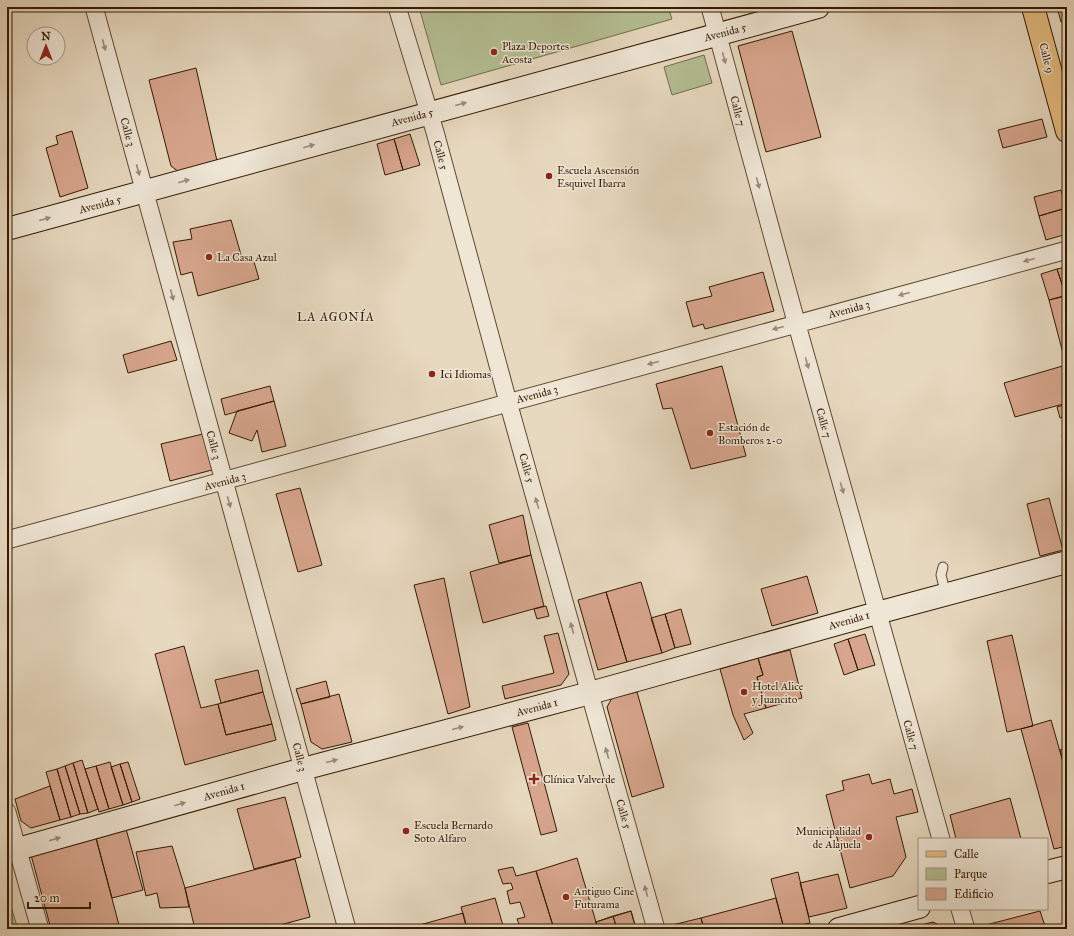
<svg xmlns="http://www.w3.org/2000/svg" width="1074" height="936" font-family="'IM FELL Great Primer',serif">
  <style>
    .green { fill: #b4bf93; stroke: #736c4a }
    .building { fill: #d8a68e; stroke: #321a00 }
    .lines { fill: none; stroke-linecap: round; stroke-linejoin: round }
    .lane-casing { stroke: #5f4a30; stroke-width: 11 }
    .street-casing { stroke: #5f4a30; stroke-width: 19 }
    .secondary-casing { stroke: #321a00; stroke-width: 24 }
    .primary-casing { stroke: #321a00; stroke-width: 24 }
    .lane { stroke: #efe6d6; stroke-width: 9 }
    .street { stroke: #efe6d6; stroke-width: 17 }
    .secondary { stroke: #efe6d6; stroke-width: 22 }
    .primary { stroke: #e4bc80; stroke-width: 22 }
    .oneway { fill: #9a8a76 }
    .poi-dot { fill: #8f2418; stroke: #efe6d6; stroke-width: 1.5 }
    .labels { text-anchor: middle; stroke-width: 3; stroke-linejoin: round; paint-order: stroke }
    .street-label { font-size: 11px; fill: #321a00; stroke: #efe6d6 }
    .poi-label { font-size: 11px; fill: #321a00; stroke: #efe6d6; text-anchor: start }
    .neighbourhood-label { font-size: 12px; letter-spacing: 1px; fill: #321a00; stroke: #efe6d6 }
  </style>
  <rect width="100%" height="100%" fill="#e7d9c0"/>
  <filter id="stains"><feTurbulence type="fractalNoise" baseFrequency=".005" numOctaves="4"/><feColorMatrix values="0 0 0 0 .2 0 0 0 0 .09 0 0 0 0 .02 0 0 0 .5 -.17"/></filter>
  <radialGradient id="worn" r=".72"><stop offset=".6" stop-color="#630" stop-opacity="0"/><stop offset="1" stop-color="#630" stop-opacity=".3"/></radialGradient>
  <path class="green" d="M419 7H668L672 19 441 85Z
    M704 55 712 83 672 95 664 67Z
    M7 894 18 929H7Z"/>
  <path class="building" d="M1057 7H1067V21L1061 22Z
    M1064 21H1067V33Z
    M792 31 821 137 766 152 738 46Z
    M196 68 217 161 179 172 171 166 149 80Z
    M1042 119 1047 137 1003 148 998 130Z
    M72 131 88 188 60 197 46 148 58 144 56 136Z
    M410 134 420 165 403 170 394 139Z
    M394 139 403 170 385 175 377 144Z
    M1061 190 1066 208 1039 216 1034 197Z
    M1066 208 1067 213V234L1046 240 1039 216Z
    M231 220 242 258 252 255 259 279 198 296 192 272 181 275 173 242 192 239 190 229Z
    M1067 267V295L1066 296 1057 269Z
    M1057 269 1066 296 1049 300 1041 274Z
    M763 272 774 311 705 329 703 324 693 327 686 302 712 296 709 287Z
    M1067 295V365H1066L1049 300Z
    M171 341 177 360 128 373 123 355Z
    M1066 365H1067V403L1015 417 1004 383Z
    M722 366 746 456 691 469 672 408 663 409 656 384Z
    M270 386 274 401 225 415 221 399Z
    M274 401 286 446 262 452 257 430 252 441 229 433 237 411Z
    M1067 404V416L1060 418 1057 407Z
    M203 434 212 470 170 481 161 444Z
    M1067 434V451L1062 435Z
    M300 488 322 565 298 572 276 494Z
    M1049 498 1063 550 1040 556 1027 504Z
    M523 515 531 555 499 563 489 525Z
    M531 555 544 606 483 623 470 572Z
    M807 576 818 613 772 626 761 589Z
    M444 578 470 707 448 714 414 585Z
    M641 582 662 653 627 662 606 592Z
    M606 592 627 662 598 670 578 600Z
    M546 606 549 616 537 619 534 609Z
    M681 609 691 644 675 648 665 614Z
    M665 614 675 648 662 653 651 618Z
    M558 633 569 674 561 685 505 699 502 686 554 673 544 636Z
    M865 634 875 665 858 670 848 639Z
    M1012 635 1033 726 1007 732 987 641Z
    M848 639 858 670 844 675 834 644Z
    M184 646 201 708 218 704 226 735 272 724 276 740 185 765 155 654Z
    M790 650 802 698 766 708 757 677 763 675 758 658Z
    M758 658 763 675 757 677 766 708 744 714 753 733 744 740 733 715 720 669Z
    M258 670 263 692 221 703 215 680Z
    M326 681 330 697 301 704 296 689Z
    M263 692 272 724 226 735 218 704Z
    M637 692 664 787 632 797 607 707 612 698Z
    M339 694 352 742 322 749 311 742 301 704Z
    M1051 720 1067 776V846L1054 849 1021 729Z
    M528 723 557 831 541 835 512 727Z
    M1067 748V776L1060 750Z
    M82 760 98 809 88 813 73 763Z
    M110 762 123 805 109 809 96 766Z
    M128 762 140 799 132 802 120 764Z
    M73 763 88 813 80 814 65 766Z
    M120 764 132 802 123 805 111 767Z
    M65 766 80 814 71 817 57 769Z
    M96 766 109 809 99 812 85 769Z
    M57 769 71 817 60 820 46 772Z
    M869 774 872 784 890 779 894 794 912 789 918 812 896 817 906 857 893 876 850 888 826 795 844 790 842 781Z
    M50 786 60 820 31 828 21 821 15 799Z
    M285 797 301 857 254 869 237 809Z
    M1010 798 1021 839H956L950 815Z
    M126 829 143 890 112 898 96 838Z
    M96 838 120 929H51L31 855Z
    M172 846 185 888 189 907 160 908 157 893 146 896 136 852Z
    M577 858 598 929H554L536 871Z
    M295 859 310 917 265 929H195L185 888Z
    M513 867 516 876 536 871 554 929H521L517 919 525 917 520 902 510 904 507 891 513 889 511 883 503 884 498 870Z
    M798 872 810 923 784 929 771 879Z
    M838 874 847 908 809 917 800 883Z
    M495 898 504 929H467L461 907Z
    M776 898 784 929H704L701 918Z
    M631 911 636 929H617L613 916Z
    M631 911 636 929H598L596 922Z
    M1040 911 1046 929H983L982 926Z
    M463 913 467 929H405Z
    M613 916 617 929H598L596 922Z
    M701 918 704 929H668V926Z
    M933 922 943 927V929H905Z"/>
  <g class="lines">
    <defs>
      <path id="lane" d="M943 567 941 575 946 595"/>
      <path id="street" d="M94 7C178 314 263 621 347 929
        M397 7 435 132 508 402 656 929
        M710 7 792 307 941 839
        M7 540 1067 250
        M7 812 40 929
        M960 909 966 929"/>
      <path id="secondary" d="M7 229 818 7
        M7 852 303 769 590 693 877 613 1067 562
        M1047 872 1067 867
        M839 929 919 907"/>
      <path id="primary" d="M1033 7 1067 131"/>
    </defs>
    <use href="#lane" class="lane-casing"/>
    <use href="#street" class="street-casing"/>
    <use href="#secondary" class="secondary-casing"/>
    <use href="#primary" class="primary-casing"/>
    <use href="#lane" class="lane"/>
    <use href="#street" class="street"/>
    <use href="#secondary" class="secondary"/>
    <use href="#primary" class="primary"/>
  </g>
  <defs><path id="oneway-solid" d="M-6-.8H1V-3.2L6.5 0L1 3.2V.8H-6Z"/></defs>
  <g class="oneway">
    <use href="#oneway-solid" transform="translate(104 45) rotate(75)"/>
    <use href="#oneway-solid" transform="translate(724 58) rotate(75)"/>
    <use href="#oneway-solid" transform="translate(461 104) rotate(-15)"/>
    <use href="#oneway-solid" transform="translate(309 146) rotate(-16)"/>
    <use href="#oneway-solid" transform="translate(138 170) rotate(75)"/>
    <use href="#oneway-solid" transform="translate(184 181) rotate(-16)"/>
    <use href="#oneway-solid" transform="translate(758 183) rotate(75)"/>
    <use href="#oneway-solid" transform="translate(45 219) rotate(-15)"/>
    <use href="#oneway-solid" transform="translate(1029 260) rotate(165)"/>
    <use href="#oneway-solid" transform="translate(904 294) rotate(165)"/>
    <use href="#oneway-solid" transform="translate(172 295) rotate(75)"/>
    <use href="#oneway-solid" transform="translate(778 328) rotate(165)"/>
    <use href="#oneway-solid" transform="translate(653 363) rotate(165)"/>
    <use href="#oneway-solid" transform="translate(807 363) rotate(74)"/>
    <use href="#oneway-solid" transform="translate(842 488) rotate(74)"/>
    <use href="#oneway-solid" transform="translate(229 502) rotate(74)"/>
    <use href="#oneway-solid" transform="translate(537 503) rotate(-106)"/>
    <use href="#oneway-solid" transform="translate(572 628) rotate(-106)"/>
    <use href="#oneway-solid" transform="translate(458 728) rotate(-15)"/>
    <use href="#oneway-solid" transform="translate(607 753) rotate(-106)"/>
    <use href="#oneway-solid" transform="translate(332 761) rotate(-15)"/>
    <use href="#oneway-solid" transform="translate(180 804) rotate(-16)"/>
    <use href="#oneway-solid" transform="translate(55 839) rotate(-16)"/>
    <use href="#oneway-solid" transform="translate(646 891) rotate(-106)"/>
  </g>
  <g class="poi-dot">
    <circle cx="494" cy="52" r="4"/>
    <circle cx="549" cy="176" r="4"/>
    <circle cx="209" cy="257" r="4"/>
    <circle cx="432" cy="374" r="4"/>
    <circle cx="710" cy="433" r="4"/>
    <circle cx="744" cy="692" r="4"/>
    <path d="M532 773h4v4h4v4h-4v4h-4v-4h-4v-4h4z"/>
    <circle cx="406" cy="831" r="4"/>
    <circle cx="869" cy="837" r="4"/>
    <circle cx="566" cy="897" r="4"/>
  </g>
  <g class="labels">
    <g class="street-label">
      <text transform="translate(725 32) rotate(-15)" y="4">Avenida 5</text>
      <text transform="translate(1047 58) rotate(75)" y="4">Calle 9</text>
      <text transform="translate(738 111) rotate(75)" y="4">Calle 7</text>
      <text transform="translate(412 117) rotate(-15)" y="4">Avenida 5</text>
      <text transform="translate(128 132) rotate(75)" y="4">Calle 3</text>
      <text transform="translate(441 155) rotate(75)" y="4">Calle 5</text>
      <text transform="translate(100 204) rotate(-15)" y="4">Avenida 5</text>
      <text transform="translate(849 309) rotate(-15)" y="4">Avenida 3</text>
      <text transform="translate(537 394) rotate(-15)" y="4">Avenida 3</text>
      <text transform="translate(824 423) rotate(74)" y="4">Calle 7</text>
      <text transform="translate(214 445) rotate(75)" y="4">Calle 3</text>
      <text transform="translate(527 468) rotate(74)" y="4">Calle 5</text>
      <text transform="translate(225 481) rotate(-15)" y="4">Avenida 3</text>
      <text transform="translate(849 620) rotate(-16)" y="4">Avenida 1</text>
      <text transform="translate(537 707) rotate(-15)" y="4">Avenida 1</text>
      <text transform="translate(911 735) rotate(74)" y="4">Calle 7</text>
      <text transform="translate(300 757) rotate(76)" y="4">Calle 3</text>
      <text transform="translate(224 791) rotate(-16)" y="4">Avenida 1</text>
      <text transform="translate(624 814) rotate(74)" y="4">Calle 5</text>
    </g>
    <g class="poi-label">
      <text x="502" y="50">Plaza Deportes<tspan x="502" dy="13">Acosta</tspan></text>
      <text x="557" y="174">Escuela Ascensión<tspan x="557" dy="13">Esquivel Ibarra</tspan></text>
      <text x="217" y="261">La Casa Azul</text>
      <text x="440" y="378">Ici Idiomas</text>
      <text x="718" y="431">Estación de<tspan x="718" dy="13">Bomberos 2-0</tspan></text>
      <text x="752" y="690">Hotel Alice<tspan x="752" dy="13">y Juancito</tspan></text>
      <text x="543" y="783">Clínica Valverde</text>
      <text x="414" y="829">Escuela Bernardo<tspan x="414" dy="13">Soto Alfaro</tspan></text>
      <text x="861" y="835" text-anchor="end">Municipalidad<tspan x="861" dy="13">de Alajuela</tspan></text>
      <text x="574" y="895">Antiguo Cine<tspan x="574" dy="13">Futurama</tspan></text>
    </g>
    <g class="neighbourhood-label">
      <text x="336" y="321">LA AGONÍA</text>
    </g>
  </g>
  <rect width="1074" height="936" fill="none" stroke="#e7d9c0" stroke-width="24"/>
  <rect x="8" y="8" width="1058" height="920" fill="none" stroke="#321a00" stroke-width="2"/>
  <rect x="12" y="12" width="1050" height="912" fill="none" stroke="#321a00"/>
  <rect x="918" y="838" width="130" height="72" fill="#efe6d6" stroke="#a39480"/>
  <rect x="926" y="851" width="20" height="6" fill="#e4bc80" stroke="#a39480"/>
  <text x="954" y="858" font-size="12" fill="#321a00">Calle</text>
  <rect x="926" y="868" width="20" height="12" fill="#b4bf93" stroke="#a39480"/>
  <text x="954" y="878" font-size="12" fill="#321a00">Parque</text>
  <rect x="926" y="888" width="20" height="12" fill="#d8a68e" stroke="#a39480"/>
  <text x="954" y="898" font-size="12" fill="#321a00">Edificio</text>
  <g transform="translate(46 46)"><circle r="19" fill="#efe6d6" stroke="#a39480"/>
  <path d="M0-3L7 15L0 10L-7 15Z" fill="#8f2418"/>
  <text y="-6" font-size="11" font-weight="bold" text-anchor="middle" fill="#321a00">N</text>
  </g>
  <path d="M28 902v6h62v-6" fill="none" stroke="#321a00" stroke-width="2"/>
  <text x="34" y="902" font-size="12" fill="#321a00" stroke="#efe6d6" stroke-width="3" paint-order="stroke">20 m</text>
  <rect width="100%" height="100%" filter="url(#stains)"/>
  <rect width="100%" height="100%" fill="url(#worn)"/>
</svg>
